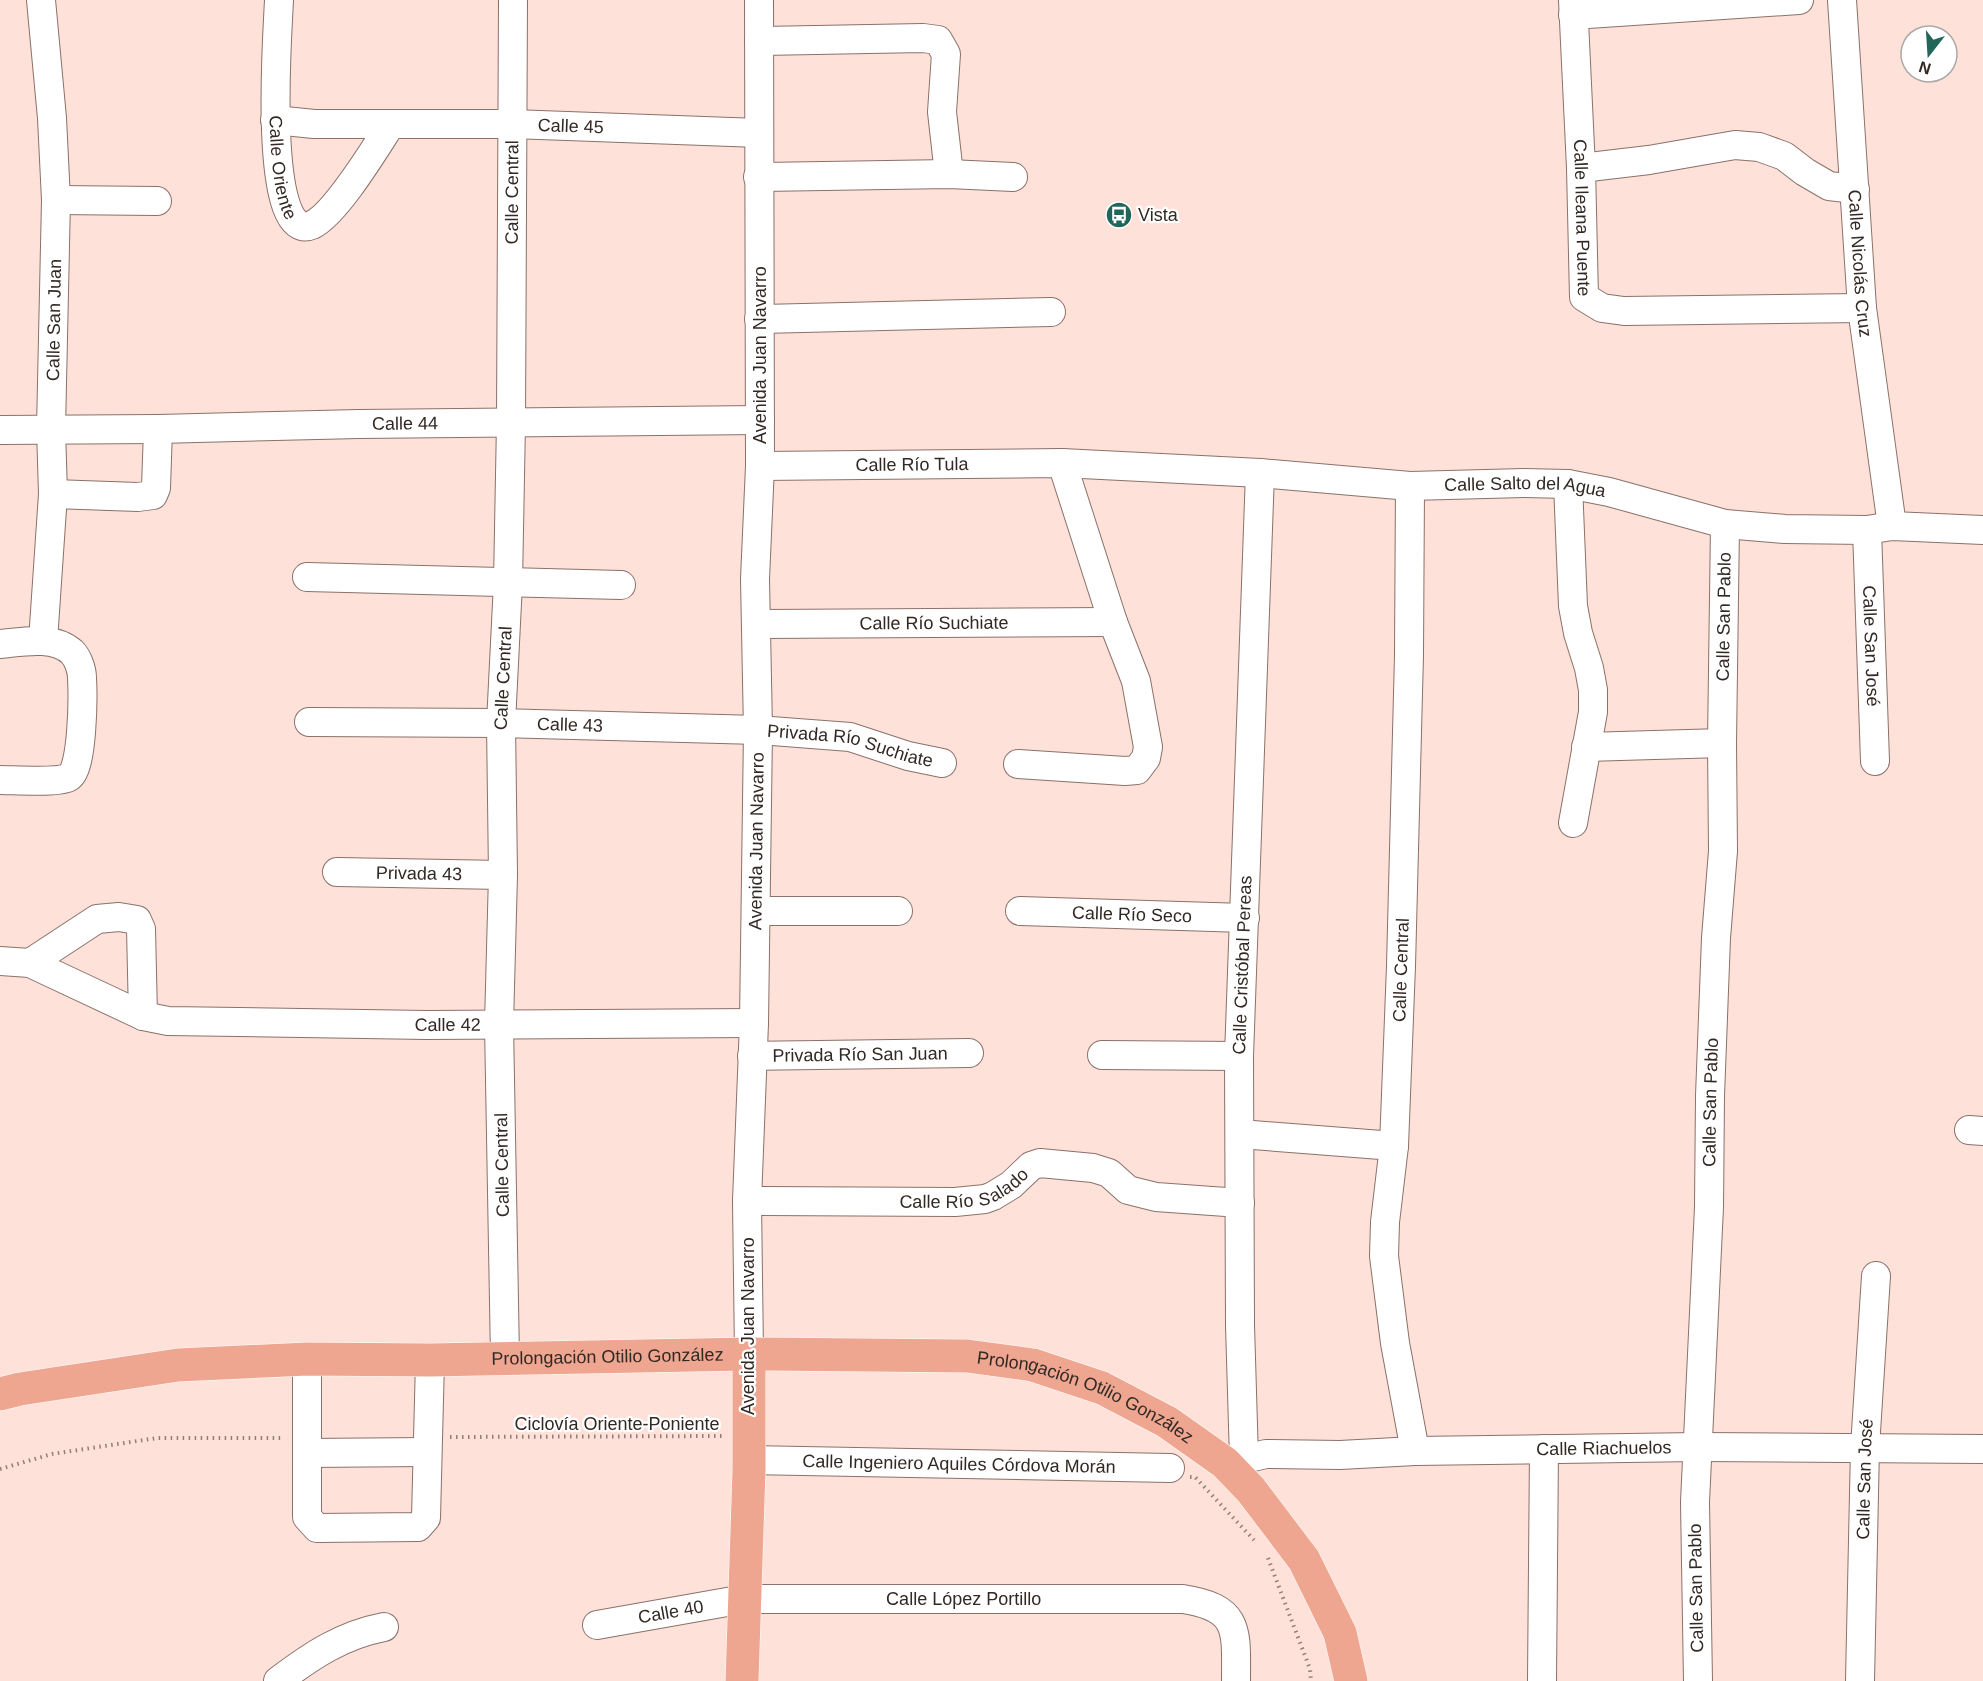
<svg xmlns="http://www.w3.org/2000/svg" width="1983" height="1681" font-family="Helvetica,sans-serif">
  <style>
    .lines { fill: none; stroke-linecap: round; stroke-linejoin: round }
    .minor-casing { stroke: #8a716a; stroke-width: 30 }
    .major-casing { stroke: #fff; stroke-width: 34 }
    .path { stroke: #917e78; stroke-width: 4; stroke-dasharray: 1.5 4.5; stroke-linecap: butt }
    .minor { stroke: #fff; stroke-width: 28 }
    .major { stroke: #efa691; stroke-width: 33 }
    .labels { text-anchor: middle; stroke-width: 4.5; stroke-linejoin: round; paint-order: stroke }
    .street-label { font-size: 18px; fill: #322824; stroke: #fff }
    .poi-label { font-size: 18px; fill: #322824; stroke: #fff; text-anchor: start }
  </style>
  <rect width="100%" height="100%" fill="#fee1d9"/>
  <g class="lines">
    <defs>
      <g id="minor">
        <path d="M41 0 52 118 56 200 51 429 53 494 43 641"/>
        <path id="s1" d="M279 0C278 26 261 246 312 225 336 214 376 147 391 124"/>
        <path id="s2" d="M1573 0 1581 168 1584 297 1602 308 1624 311 1862 308"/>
        <path id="s3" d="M1842 0 1862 308 1892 526"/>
        <path d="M1573 15 1799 0"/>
        <path d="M759 41 923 38 938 40 946 54 942 112 949 174"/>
        <path id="s4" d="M275 120 314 124H512L759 133"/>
        <path d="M1581 168 1649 160 1735 145 1759 147 1784 156 1805 172 1829 186 1855 189"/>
        <path d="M758 177 949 174 1013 177"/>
        <path d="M56 200 157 201"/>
        <path d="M759 319 1051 312"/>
        <path id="s5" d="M0 430 158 429 359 424 760 420"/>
        <path id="s6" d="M760 466 1062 463 1260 473 1410 486 1524 483 1568 484 1609 492 1725 524 1785 529 1867 530 1892 526 1983 530"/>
        <path d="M1568 484 1573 606 1578 633 1589 668 1593 690V712L1573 823"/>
        <path d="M1410 486 1409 655 1401 966 1394 1146 1385 1222 1384 1256 1395 1343 1415 1451"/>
        <path d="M53 494 138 497 153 495 156 488 158 429"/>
        <path id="s7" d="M1867 530 1875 761"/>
        <path d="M307 577 621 585"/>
        <path id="s8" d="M756 624 1113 622"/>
        <path d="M0 644C22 642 53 635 72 652 78 658 82 670 82 678 83 695 83 769 69 777 59 783 14 780 0 780"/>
        <path id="s9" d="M309 722 501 723 758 730 850 737 908 756 942 763"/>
        <path d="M1586 747 1722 743"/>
        <path d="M1018 764 1125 771 1137 770 1146 758 1148 747 1136 681 1113 622 1062 463"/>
        <path id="s10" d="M337 872 503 875"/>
        <path d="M756 911H898"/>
        <path id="s11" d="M1020 911 1245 918"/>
        <path id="s12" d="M0 961 30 963 143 1016 168 1021 427 1025 754 1023"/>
        <path d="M30 963 97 919 119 917 137 920 141 929 143 1016"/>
        <path d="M1102 1055 1239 1056"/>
        <path id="s13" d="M752 1056 969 1053"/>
        <path d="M1969 1130 1983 1131"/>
        <path d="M1240 1134 1394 1146"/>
        <path id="s14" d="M747 1201 955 1202 985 1199 993 1196 1011 1185 1031 1166 1040 1163 1093 1168 1109 1173 1128 1190 1156 1197 1240 1203"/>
        <path id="s15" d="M749 1354 747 1201 754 1023 758 730 755 579 760 466 759 0"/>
        <path id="s16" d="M505 1358 499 1024 503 875 501 723 508 583 511 422 513 0"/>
        <path d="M307 1359V1517L317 1528 418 1527 426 1518 430 1360"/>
        <path d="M307 1453 427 1452"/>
        <path id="s17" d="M1244 1459 1240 1325 1239 1056 1260 473"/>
        <path id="s18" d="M749 1460 1170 1468"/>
        <path id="s19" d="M1227 1463 1266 1454 1340 1455 1415 1451 1697 1447 1983 1449"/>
        <path id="s20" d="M597 1625 744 1599H1183C1241 1608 1236 1631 1236 1681"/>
        <path d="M278 1681C311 1656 342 1635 384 1627"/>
        <path d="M1542 1681 1544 1449"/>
        <path id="s21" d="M1698 1681 1695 1502 1709 1207 1710 1096 1716 938 1723 851 1722 743 1725 524"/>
        <path id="s22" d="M1860 1681 1865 1447 1876 1276"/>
      </g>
      <g id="major">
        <path id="s23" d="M0 1394 20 1389 178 1365 307 1359 430 1360 749 1354 967 1356 1033 1365 1102 1388 1167 1422 1225 1463 1251 1490 1304 1560 1340 1633 1351 1681"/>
        <path d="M742 1681 749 1470V1354"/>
      </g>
    </defs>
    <use href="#minor" class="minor-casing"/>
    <use href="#major" class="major-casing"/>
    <path class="path" d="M450 1437 725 1436
      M0 1469 52 1454 157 1438H284
      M1190 1477H1195L1254 1540
      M1268 1558 1310 1669 1311 1681"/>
    <use href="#minor" class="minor"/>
    <use href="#major" class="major"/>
  </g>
  <defs>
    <symbol id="bus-disc" viewBox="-11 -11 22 22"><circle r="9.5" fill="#20675a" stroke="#fff"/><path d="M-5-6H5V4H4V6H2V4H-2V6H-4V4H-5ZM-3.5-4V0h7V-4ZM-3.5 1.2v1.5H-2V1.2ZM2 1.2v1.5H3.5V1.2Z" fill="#fff"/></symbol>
  </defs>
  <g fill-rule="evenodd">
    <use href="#bus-disc" x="1104" y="200" width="30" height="30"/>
  </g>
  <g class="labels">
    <g class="street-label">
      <text dy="6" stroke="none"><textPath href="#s4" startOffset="296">Calle 45</textPath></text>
      <text dy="6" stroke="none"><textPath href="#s1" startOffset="168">Calle Oriente</textPath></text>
      <text dy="6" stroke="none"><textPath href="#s16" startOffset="1166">Calle Central</textPath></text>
      <text dy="6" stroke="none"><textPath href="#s2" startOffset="218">Calle Ileana Puente</textPath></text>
      <text dy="6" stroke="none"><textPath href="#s3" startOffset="264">Calle Nicolás Cruz</textPath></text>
      <text transform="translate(54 320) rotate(-89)" y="6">Calle San Juan</text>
      <text transform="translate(760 355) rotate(-90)" y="6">Avenida Juan Navarro</text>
      <text dy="6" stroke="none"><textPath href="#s5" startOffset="405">Calle 44</textPath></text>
      <text dy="6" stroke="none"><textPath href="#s6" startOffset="152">Calle Río Tula</textPath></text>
      <text dy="6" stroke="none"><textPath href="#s6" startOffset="766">Calle Salto del Agua</textPath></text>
      <text dy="6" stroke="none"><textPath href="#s21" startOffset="1065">Calle San Pablo</textPath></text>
      <text dy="6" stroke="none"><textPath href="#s8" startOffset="178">Calle Río Suchiate</textPath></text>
      <text dy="6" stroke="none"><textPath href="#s7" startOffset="116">Calle San José</textPath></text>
      <text dy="6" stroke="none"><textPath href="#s16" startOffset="680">Calle Central</textPath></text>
      <text dy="6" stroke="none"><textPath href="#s9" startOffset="261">Calle 43</textPath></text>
      <text dy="6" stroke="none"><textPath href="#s9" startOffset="543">Privada Río Suchiate</textPath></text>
      <text dy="6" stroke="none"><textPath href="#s15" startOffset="513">Avenida Juan Navarro</textPath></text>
      <text dy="6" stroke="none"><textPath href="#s10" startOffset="82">Privada 43</textPath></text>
      <text dy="6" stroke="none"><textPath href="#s11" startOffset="112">Calle Río Seco</textPath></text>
      <text dy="6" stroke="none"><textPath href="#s17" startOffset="494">Calle Cristóbal Pereas</textPath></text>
      <text transform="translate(1401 970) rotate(-88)" y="6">Calle Central</text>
      <text dy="6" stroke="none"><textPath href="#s12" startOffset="460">Calle 42</textPath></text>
      <text dy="6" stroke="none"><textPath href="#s13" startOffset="108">Privada Río San Juan</textPath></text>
      <text dy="6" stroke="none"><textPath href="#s21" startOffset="579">Calle San Pablo</textPath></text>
      <text transform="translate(502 1165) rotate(-91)" y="6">Calle Central</text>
      <text dy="6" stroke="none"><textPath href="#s14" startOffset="220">Calle Río Salado</textPath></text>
      <text transform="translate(748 1326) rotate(-90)" y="6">Avenida Juan Navarro</text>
      <text dy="6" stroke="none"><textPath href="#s23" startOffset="610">Prolongación Otilio González</textPath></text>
      <text dy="6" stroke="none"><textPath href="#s23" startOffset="1096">Prolongación Otilio González</textPath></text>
      <text x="617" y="1430">Ciclovía Oriente-Poniente</text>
      <text dy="6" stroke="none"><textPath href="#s19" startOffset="378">Calle Riachuelos</textPath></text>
      <text dy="6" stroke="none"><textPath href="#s18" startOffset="210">Calle Ingeniero Aquiles Córdova Morán</textPath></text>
      <text dy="6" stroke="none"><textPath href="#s22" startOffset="202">Calle San José</textPath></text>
      <text transform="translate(1696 1588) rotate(-91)" y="6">Calle San Pablo</text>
      <text dy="6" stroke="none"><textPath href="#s20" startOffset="369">Calle López Portillo</textPath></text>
      <text dy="6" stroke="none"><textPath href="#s20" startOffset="75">Calle 40</textPath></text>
    </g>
    <g class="poi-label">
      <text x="1138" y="221">Vista</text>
    </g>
  </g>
  <g transform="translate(1929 54) rotate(197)"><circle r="28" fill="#ffffff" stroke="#ada9a7" stroke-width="1.5"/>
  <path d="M0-4.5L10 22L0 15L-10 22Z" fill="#20675a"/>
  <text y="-9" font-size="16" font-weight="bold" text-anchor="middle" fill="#322824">N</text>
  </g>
</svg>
